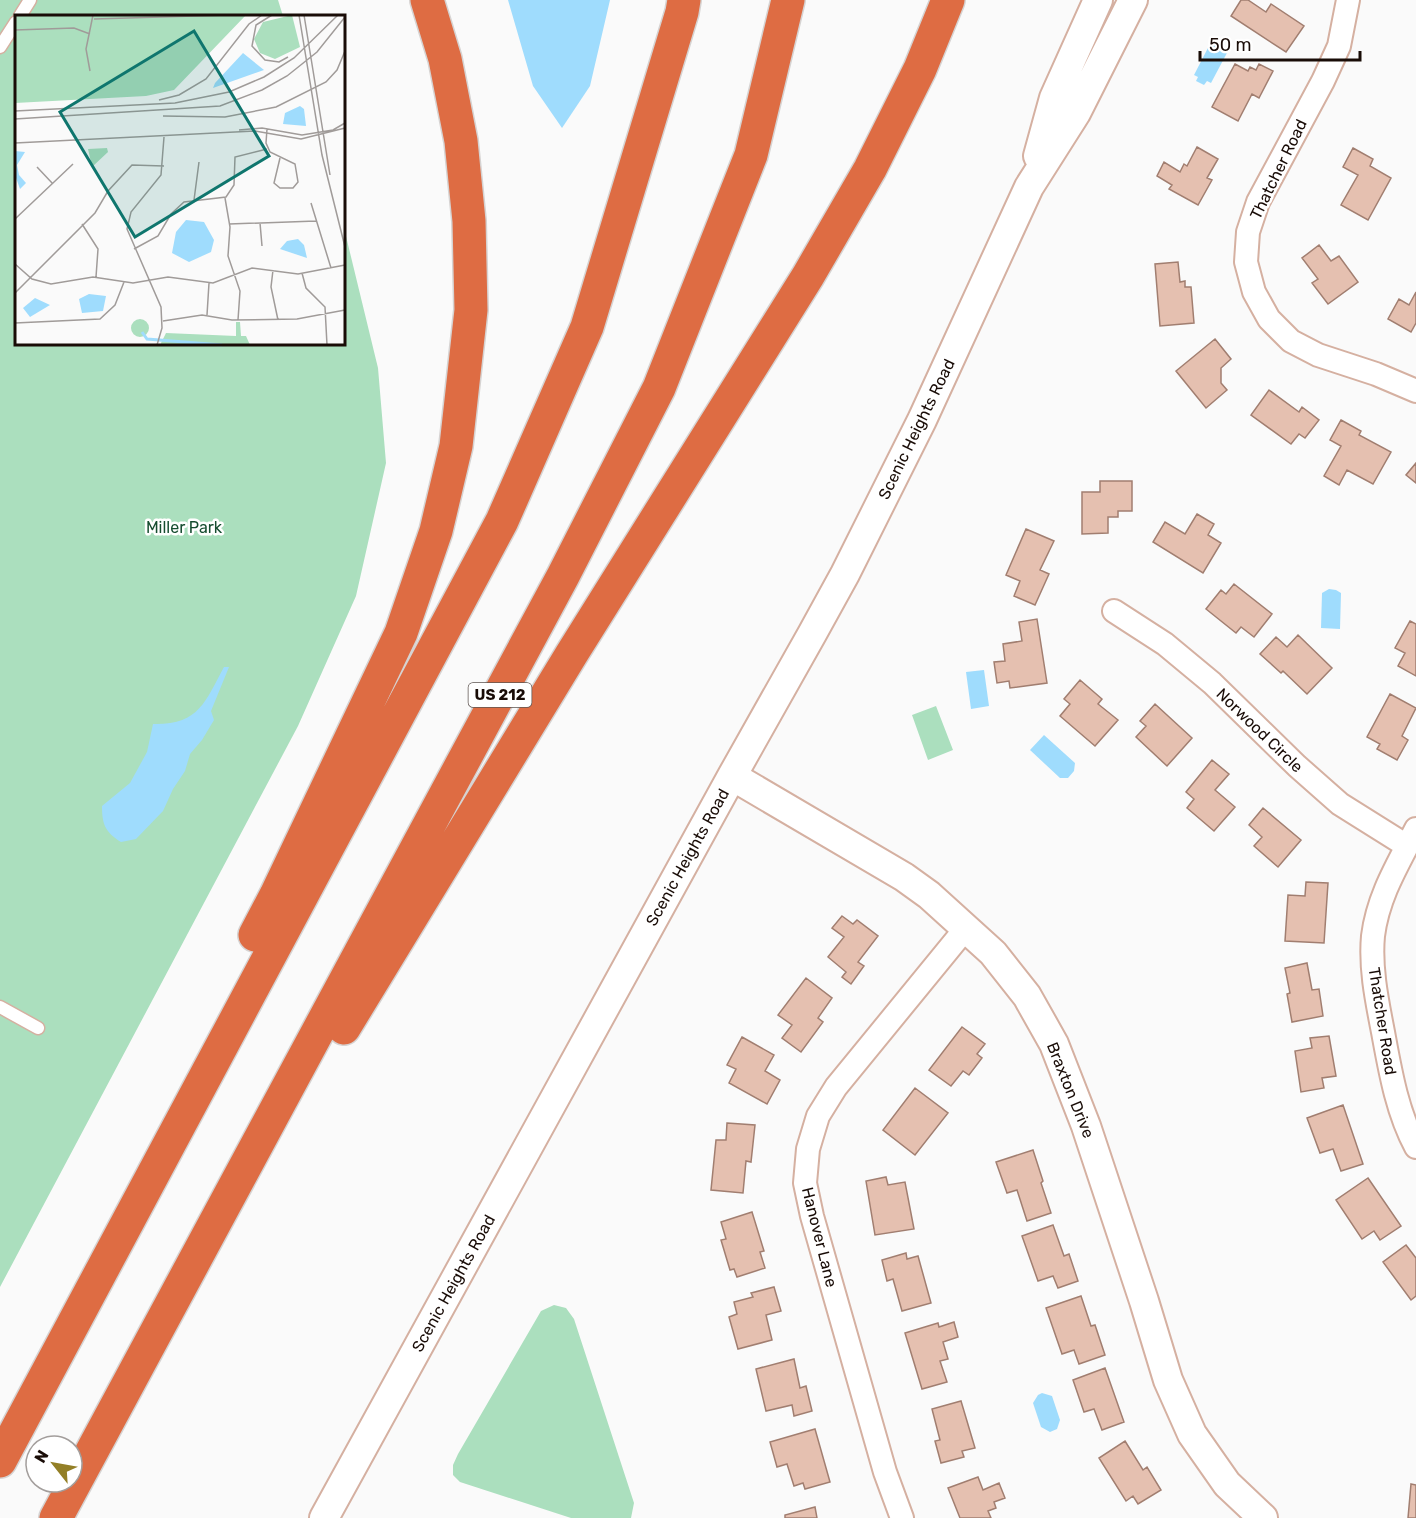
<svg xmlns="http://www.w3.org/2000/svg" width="1416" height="1518" font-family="Rubik,sans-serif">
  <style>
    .green { fill: #abdfbe }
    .water { fill: #9fdcfd }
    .building { fill: #e5c0b0; stroke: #a17e70; stroke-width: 1.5 }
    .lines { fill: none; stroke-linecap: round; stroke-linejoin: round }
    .service-casing { stroke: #d5b0a1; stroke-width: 15 }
    .minor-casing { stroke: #d5b0a1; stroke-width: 26 }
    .tertiary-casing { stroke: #d5b0a1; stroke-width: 32 }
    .motorway-casing { stroke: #d6d3d2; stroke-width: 36 }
    .service { stroke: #fff; stroke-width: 12 }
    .minor { stroke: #fff; stroke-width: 22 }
    .tertiary { stroke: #fff; stroke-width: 28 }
    .motorway { stroke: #de6c43; stroke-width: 33 }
    .labels { text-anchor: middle; stroke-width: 5; stroke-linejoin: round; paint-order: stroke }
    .shield { fill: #fff; stroke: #5e5551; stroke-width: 1.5 }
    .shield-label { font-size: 15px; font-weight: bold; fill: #190c07 }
    .street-label { font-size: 16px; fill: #190c07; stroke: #fff }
    .park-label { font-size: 16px; fill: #164d30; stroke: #fff }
    .inset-river { fill: none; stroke: #9fdcfd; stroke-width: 3 }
    .inset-road { fill: none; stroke: #a09b99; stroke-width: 1.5 }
    .view { fill: #0f766e; fill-opacity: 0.15; stroke: #0f766e; stroke-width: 3 }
    .inset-edge { fill: none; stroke: #190c07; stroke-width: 3 }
  </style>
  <rect width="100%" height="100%" fill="#fafafa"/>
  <path class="green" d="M0 0H278L283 16H16V344H344V228L378 368 386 463 356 596 298 726 0 1287Z
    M936 706 953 750 928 760 912 715Z
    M554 1305 566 1308 574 1319 634 1503 631 1518H571L460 1482 453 1475V1465L458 1454 541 1311Z"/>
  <path class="water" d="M508 0H610L590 86 562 128 533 86Z
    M1211 42 1228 51 1211 83 1207 81 1204 85 1196 81 1198 77 1194 75Z
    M1329 589 1336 590 1341 593 1340 629 1321 628 1322 593Z
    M224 667H229L211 711 214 720 202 740 190 754 185 771 173 789 163 811 136 839 121 842C105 832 102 824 102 806L130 783 147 752 153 724C199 725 205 702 224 667Z
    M984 670 989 706 971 709 966 672Z
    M1044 735 1075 763 1074 771 1068 778H1060L1030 750Z
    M1042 1393 1052 1396 1060 1420 1057 1429 1050 1432 1041 1427 1033 1403 1038 1395Z"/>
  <path class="building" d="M1241 0H1248L1266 12 1271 4 1304 26 1286 52 1231 16Z
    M1235 64 1248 71 1250 67 1256 70 1259 64 1273 71 1259 98 1252 94 1238 121 1212 107Z
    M1197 147 1218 159 1207 178 1212 180 1198 205 1169 189 1172 185 1157 176 1164 162 1180 172 1184 164 1187 166Z
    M1353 148 1373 159 1370 166 1391 178 1368 220 1341 205 1358 175 1343 167Z
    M1319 245 1331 261 1339 256 1358 282 1328 304 1312 283 1318 279 1302 258Z
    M1178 262 1180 282 1185 281V287H1191L1194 323 1160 326 1155 264Z
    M1416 292V323L1411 332 1388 319 1399 299 1409 305Z
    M1215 339 1231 359 1221 368V383L1227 390 1206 408 1176 371Z
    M1269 390 1299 412 1302 407 1319 420 1305 438 1299 434 1291 444 1251 415Z
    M1341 420 1361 431 1359 435 1391 452 1373 484 1347 470 1339 485 1324 476 1341 446 1330 440Z
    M1416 463V483L1406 475Z
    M1100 481H1132V511H1118V517H1108V533L1082 534V492H1100Z
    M1197 514 1214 524 1208 535 1221 543 1203 573 1153 542 1165 522 1185 534Z
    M1026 529 1054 541 1040 570 1049 574 1035 605 1014 596 1020 581 1006 575Z
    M1234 584 1272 614 1254 637 1241 627 1236 633 1206 609 1221 590 1226 594Z
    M1037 619 1047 683 1010 688 1009 681 997 683 994 662 1005 661 1003 644 1022 641 1019 622Z
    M1410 621 1416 624V676L1398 666 1405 653 1395 648Z
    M1298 635 1332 668 1307 694 1283 671 1281 673 1260 654 1276 637 1287 647Z
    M1080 680 1102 699 1098 704 1118 720 1095 746 1060 716 1070 704 1064 699Z
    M1390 694 1416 708 1402 736 1408 740 1397 760 1377 749 1380 744 1367 737Z
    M1155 704 1192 738 1167 766 1136 737 1146 726 1140 721Z
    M1212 760 1229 774 1215 790 1235 807 1214 831 1187 808 1194 799 1186 792Z
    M1263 808 1301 840 1278 867 1254 846 1262 837 1249 825Z
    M1306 882 1328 883 1324 943 1285 941 1288 895 1305 896Z
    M842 916 853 924 857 920 878 936 858 962 864 966 851 984 842 977 846 972 828 957 844 937 832 928Z
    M1307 963 1312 990 1319 989 1323 1016 1292 1022 1287 994 1290 993 1285 968Z
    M806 978 832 998 818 1018 823 1022 801 1052 782 1038 792 1025 778 1015Z
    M962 1027 985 1044 977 1054 982 1058 969 1075 963 1071 951 1086 929 1070Z
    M1329 1036 1336 1076 1322 1078 1324 1088 1301 1092 1295 1051 1312 1048 1310 1038Z
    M742 1037 774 1055 765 1071 780 1080 767 1104 729 1083 736 1069 727 1065Z
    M915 1088 948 1113 915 1155 883 1130Z
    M1343 1105 1363 1164 1341 1171 1333 1149 1320 1153 1307 1118Z
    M727 1123 755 1125 751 1162 746 1161 743 1193 711 1190 716 1140H726Z
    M1033 1150 1043 1181 1041 1183 1051 1213 1027 1221 1017 1190 1007 1193 996 1162Z
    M886 1177 888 1185 905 1182 914 1229 875 1235 866 1181Z
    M1368 1178 1401 1226 1380 1240 1374 1231 1362 1239 1336 1200Z
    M752 1212 764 1251 760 1252 765 1268 737 1277 734 1269 730 1270 721 1240 726 1239 721 1222Z
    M1053 1225 1064 1256 1069 1254 1078 1281 1058 1288 1053 1276 1038 1281 1022 1236Z
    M1406 1245 1416 1258V1296L1411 1300 1383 1262Z
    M906 1253 907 1259 918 1256 931 1303 902 1311 893 1279 887 1281 882 1260Z
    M774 1287 781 1311 766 1315 772 1340 738 1349 729 1317 737 1314 734 1302 753 1297 751 1293Z
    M1081 1296 1091 1326 1095 1325 1105 1355 1079 1364 1074 1350 1062 1354 1046 1308Z
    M954 1322 958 1337 943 1342 948 1359 940 1361 947 1382 922 1389 905 1333 938 1323 939 1327Z
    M794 1359 800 1388 806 1386 812 1411 794 1416 792 1405 766 1411 756 1369Z
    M1105 1368 1124 1422 1102 1430 1094 1409 1084 1412 1073 1380Z
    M961 1401 975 1448 962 1451 964 1457 941 1463 935 1441 940 1440 932 1409Z
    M815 1429 830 1482 805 1489 803 1483 794 1486 787 1464 777 1467 770 1442Z
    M1125 1441 1143 1470 1147 1467 1161 1490 1138 1504 1133 1496 1126 1501 1099 1458Z
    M978 1477 983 1490 999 1483 1005 1498 994 1502 996 1508 988 1511 991 1518H960L948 1488Z
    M1411 1484 1416 1485V1518H1408Z
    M815 1507 817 1518H785V1515Z"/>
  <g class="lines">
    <defs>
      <path id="service" d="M20 16 30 0
        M0 47 16 22
        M0 1007 38 1028"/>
      <path id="minor" d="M1348 0 1339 46 1323 81 1258 202 1248 232 1246 262 1254 292 1269 319 1291 341 1318 355 1376 374 1416 391
        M1114 611 1165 644 1212 683 1297 766 1340 804 1407 846
        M1416 829C1398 864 1378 896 1373 936 1370 968 1377 1001 1383 1032 1390 1070 1397 1112 1416 1147
        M902 1518 885 1472 812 1216 805 1183 808 1149 818 1116 836 1087 966 928"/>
      <path id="tertiary" d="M1038 156 1054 98 1098 0
        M732 776 904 877 929 895 993 953 1027 996 1054 1044 1086 1126 1144 1301 1168 1380 1192 1434 1227 1484 1263 1518
        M324 1518 732 776 812 634 845 574 922 420 1029 187 1076 113 1133 0"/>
      <path id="motorway" d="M255 935 276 895 401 633 436 531 456 446 471 310 469 221 461 141 445 59 427 0
        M344 1028 571 655 808 276 870 169 920 69 948 0
        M0 1461 502 521 587 327 682 12 684 0
        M56 1518 563 576 659 388 751 155 788 0"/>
    </defs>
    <use href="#service" class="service-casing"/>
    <use href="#minor" class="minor-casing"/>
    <use href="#tertiary" class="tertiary-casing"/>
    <use href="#motorway" class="motorway-casing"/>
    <use href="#service" class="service"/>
    <use href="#minor" class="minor"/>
    <use href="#tertiary" class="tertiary"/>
    <use href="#motorway" class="motorway"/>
  </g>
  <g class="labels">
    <rect class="shield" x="468.5" y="683" width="63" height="24" rx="4.5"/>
    <g class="shield-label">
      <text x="500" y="700">US 212</text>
    </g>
    <g class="street-label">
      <text transform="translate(1278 169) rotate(-64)" y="6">Thatcher Road</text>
      <text transform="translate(916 429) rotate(-64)" y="6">Scenic Heights Road</text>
      <text transform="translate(1260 730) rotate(44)" y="6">Norwood Circle</text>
      <text transform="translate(687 857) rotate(-61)" y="6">Scenic Heights Road</text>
      <text transform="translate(1383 1021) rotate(81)" y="6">Thatcher Road</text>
      <text transform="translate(1071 1090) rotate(68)" y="6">Braxton Drive</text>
      <text transform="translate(820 1237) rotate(76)" y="6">Hanover Lane</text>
      <text transform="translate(453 1283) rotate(-61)" y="6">Scenic Heights Road</text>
    </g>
    <g class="park-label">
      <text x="184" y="533">Miller Park</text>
    </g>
  </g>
  <g transform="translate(15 15)">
    <rect width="330" height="330" fill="#fafafa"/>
    <path d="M0 0H231L159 75 131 81 0 88ZM277 0 285 32 260 44 245 38 239 24 248 7ZM92 133 93 137 77 152 73 134ZM116 313a9 9 0 1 1 18 0a9 9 0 1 1-18 0ZM221 307H225L226 321H231L235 330H145L151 318 221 321Z" fill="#abdfbe"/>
    <path d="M228 38 249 55 198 73 200 68ZM285 91 289 94 291 111 268 109 270 98ZM0 136 10 137 2 150 4 160 11 168 5 174 0 160ZM171 205 189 207 199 225 196 237 174 247 157 238 161 217ZM283 224 289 230 292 243 265 234 272 226ZM74 279 91 281 88 296 67 298 64 284ZM20 283 35 290 15 302 8 293Z" fill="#9fdcfd"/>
    <path class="inset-river" d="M127 317 132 324 207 330"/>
    <path class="inset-road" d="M257 0 241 10 237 31 250 45 264 47 273 42M284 0 307 140 330 232M289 0 315 160M79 4 213 0M0 15 59 13 75 19M75 56 71 34 78 0M144 85 164 80 191 64 234 9 247 0M0 96 160 88 214 77 249 62 279 43 323 0M148 101 210 102 261 92 311 67 322 55 330 36M0 104 205 91 247 75 272 61 302 37 330 2M252 114 251 128 255 137 280 149 283 167 278 173H265L259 168 265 143M224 115 247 113 287 120 318 115 330 108M0 128 240 116 286 124 330 113M22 152 38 169M210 183 215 212 213 241 225 276 223 305M179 185 184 147M296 188 316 253M0 204 58 149M245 208 247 231M67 209 83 234 81 262M214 209 301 206M119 234 143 221 156 199 169 187 211 182 219 170 220 142 252 134M0 249 17 264 36 269 78 262 118 268 153 262 198 268 237 253 283 259 330 250M258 255 256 272 263 305M287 258 291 273 310 292 312 330M0 278 80 198 93 176 117 150 149 151M192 300 194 268M148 306 187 300 217 305 282 304 330 295M0 308 85 304 100 290 109 267M142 330 147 313 146 292 112 214 116 197 146 160 149 122"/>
    <path class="view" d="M179 16 254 141 120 222 45 97Z"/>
    <rect width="330" height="330" class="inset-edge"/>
  </g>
  <g transform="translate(54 1464) rotate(301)"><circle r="28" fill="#ffffff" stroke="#a39e9c" stroke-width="1.5"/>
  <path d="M0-4.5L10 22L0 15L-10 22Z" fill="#937f26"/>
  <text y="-9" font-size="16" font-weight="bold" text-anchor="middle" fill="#190c07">N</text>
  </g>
  <path d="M1200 51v9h160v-9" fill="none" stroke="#190c07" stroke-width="3"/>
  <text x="1209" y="51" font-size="18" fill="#190c07" stroke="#ffffff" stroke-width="4.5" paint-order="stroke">50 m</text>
</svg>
